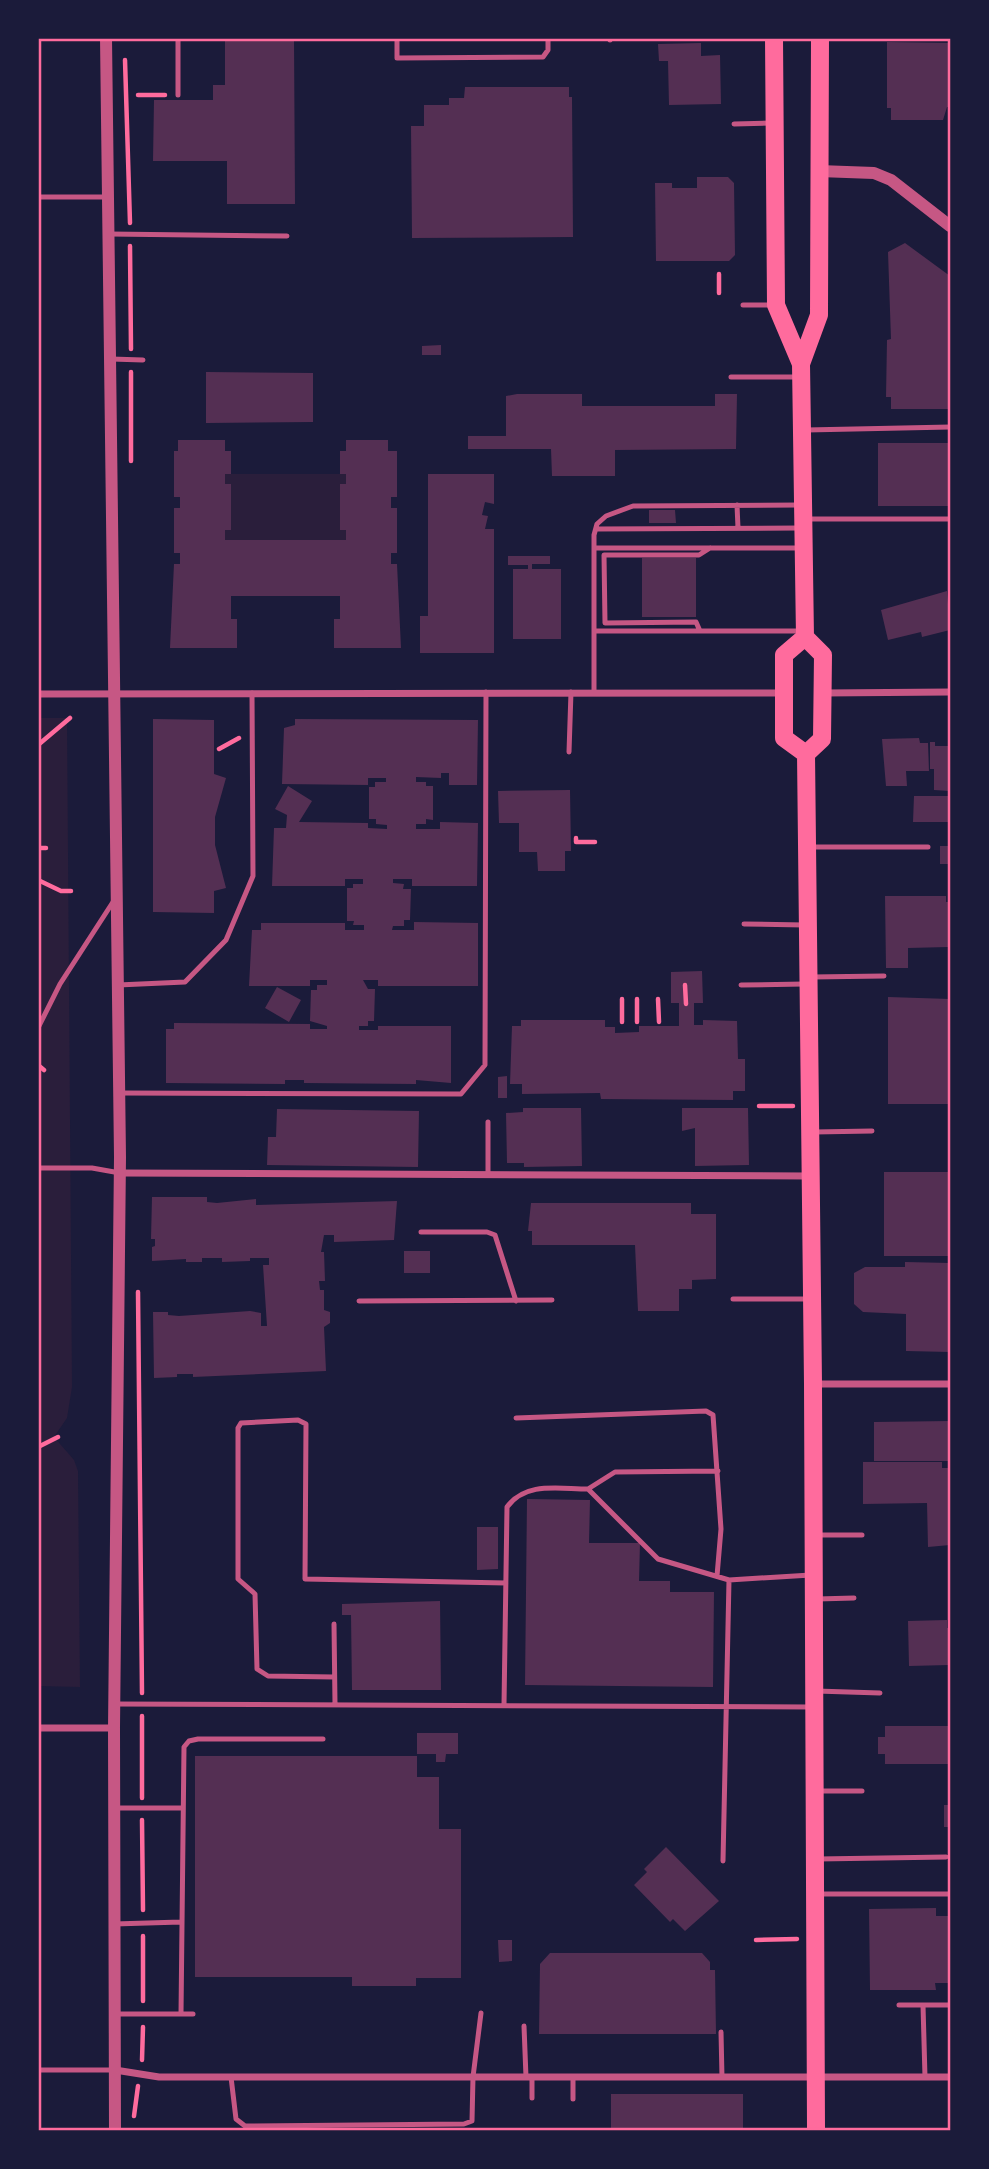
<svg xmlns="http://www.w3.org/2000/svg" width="989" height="2169" font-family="Jost,sans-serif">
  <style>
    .green { fill: #2a1e3b }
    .building { fill: #542f53 }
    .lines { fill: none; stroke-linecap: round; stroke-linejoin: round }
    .path { stroke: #ff6b9d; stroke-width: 4.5 }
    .service { stroke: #c65784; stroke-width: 5 }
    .minor { stroke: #c65784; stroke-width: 7 }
    .tertiary { stroke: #c65784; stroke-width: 12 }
    .trunk { stroke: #ff6b9d; stroke-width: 18 }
    .neatline { fill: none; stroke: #ff6b9d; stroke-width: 2.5 }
  </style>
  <rect width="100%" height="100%" fill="#1b1b3a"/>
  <path class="green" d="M225 474H346V484L340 485V530H346V540H225V530H231V485L225 484Z
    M38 718H67L72 1387 67 1418 54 1437 74 1460 78 1471 80 1687 39 1686Z"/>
  <path class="building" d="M225 38H294L295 204H227V161H153L154 100H213V85H225Z
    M887 42 950 43V107H947L943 120H891V108H887Z
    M701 43V56L720 55 721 104 669 105 668 61H659L658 44Z
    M465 87H569V97H572L573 237 412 238 411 126H424V105H449V98H464Z
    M697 177H728L734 183 735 255 729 261H656L655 183H672V188H697Z
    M905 243 950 276V409H891V397H886L887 340 891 339 888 252Z
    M441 345V355H422V346Z
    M206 372 313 373V422L206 423Z
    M517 394H582V406H715V394H737L736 449 615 450V476H552L551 449H468V436H506V396Z
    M178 440H225V451H231V474H225V484H231V530H225V540H346V530H340V484H346V474H340V451H346V440H388V451H397V497H391V508H397V553H391V564H397L401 648H334V619H340V596H231V619H237V648H170L174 564H180V553H174V508H180V497H174V451H178Z
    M878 443H950V506H878Z
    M428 474H494V504L485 502 482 515 488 516 485 529H494V653H420V616H428Z
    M649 510H675L676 523H649Z
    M508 556H550V564H532V569H561V639H513V569H528V565H508Z
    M642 558H696V617H642Z
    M947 591 950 630 922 637 921 632 888 640 881 610Z
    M153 719 214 720V774L226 778 215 817V845L226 888 214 891V913L153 912Z
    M295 719 478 720 477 785H449V773H441V778L416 777V782H426V786H433V820L426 819V824H416V829H440V822L478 823 477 886H412V879H393V883L404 884 403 889H411L410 920H404V926H393L392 930H414V922L478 923V986H378V980H363L368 989H375L374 1021H368V1026H359V1030H378V1026H451V1083L416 1080V1084L304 1083V1080H285V1084L166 1083V1029H174V1023L310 1024V1029H327V1026L310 1021 311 990H317V985H327V980H310V986H249L252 930H261V923H345V930H364V925H353L354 921H347V888H353V884H363V879H345V886H272L274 828H286L287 815 275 809 288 786 312 801 299 822 368 823V828L387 829V825L376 824V819H369V787H375V782H386V778H368V785L282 784 284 728 295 725Z
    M919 738 920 743H928L929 771H906L907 786H886L882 739Z
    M930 742H935V746H949L950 791 934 790V769H930Z
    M570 790 571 851H565V871H538L537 852H519V823H499L498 791Z
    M914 796H950V822H913Z
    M940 846H950V864H940Z
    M885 896H946V902H950L948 947 908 948V968H886Z
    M702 971 703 1003H694V1025H703V1020L737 1021 738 1059H745V1091H733V1100L601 1099 600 1093 522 1094V1084H510L512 1026H521V1020H605V1027H615V1033L639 1032V1026H679V1003H671V972Z
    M277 987 301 1000 289 1022 265 1008Z
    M888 997 950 999V1104H888Z
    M507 1076V1098H498V1077Z
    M523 1108H581L582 1166 524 1167V1163H507L506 1113 523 1112Z
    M682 1108H748L749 1165 695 1166V1128L682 1131Z
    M277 1109 419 1111 418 1167 267 1165 268 1137H276Z
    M884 1172H950V1256H884Z
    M152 1197H207V1202L217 1203 256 1199V1205L397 1201 394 1240 334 1242V1235H324L321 1252H324L325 1281H319L320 1290H324V1310L330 1312V1323L324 1327 326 1371 193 1377V1374H177V1377L154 1378 153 1312H168V1315L179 1316 250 1311 261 1313V1326H267L263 1265H269V1258H250V1261L222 1262V1258H202V1262H186V1259L152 1261V1247L155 1246V1239H151Z
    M531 1203H691V1214H716V1279L692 1280V1289H679V1311H638L635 1245H532V1231H528Z
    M404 1251H430V1273H404Z
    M905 1262 950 1263V1352L906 1351V1314L863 1312 854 1304V1273L865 1267H905Z
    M950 1421V1461H874V1422Z
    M863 1462H942V1468H950V1545L928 1547 927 1503 863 1504Z
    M527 1499 590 1500 589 1543H640L639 1581H670V1592H714L713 1687 525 1685Z
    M477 1527H498V1569L477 1570Z
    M440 1601 441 1690H352L351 1615H342V1604Z
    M947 1620V1628H950L949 1665 909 1666 908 1621Z
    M885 1726H950V1764H885V1754H878V1737H885Z
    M417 1733H458V1754H446L445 1762H436V1754H417Z
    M195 1756H417V1777H439V1829H461V1978H416V1986H352V1977H195Z
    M944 1805H950V1827H944Z
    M666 1847 719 1901 685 1931 673 1919 670 1922 634 1885 647 1872 644 1869Z
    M936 1908V1916H950V1983H935L936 1990H870L869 1909Z
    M498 1940H512V1961L499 1962Z
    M550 1953H702L710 1962V1970H715L716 2034H539L540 1964Z
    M611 2094H743V2130H611Z"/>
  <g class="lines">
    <path class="path" d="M125 60 130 223
      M138 95H165
      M130 246 131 349
      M719 274V293
      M131 372V461
      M38 745 70 718
      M219 749 239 738
      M576 838V842H595
      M38 848H46
      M38 880 61 891H71
      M685 985 686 1004
      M622 999V1022
      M637 999V1022
      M658 999 659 1022
      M38 1065 44 1070
      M759 1106H793
      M138 1292 142 1693
      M38 1447 58 1437
      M142 1716V1798
      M142 1820 143 1910
      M143 1936V2001
      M756 1940 797 1939
      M142 2060 143 2027
      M134 2116 138 2086"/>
    <path class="service" d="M178 38V95
      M397 38V58L543 57 548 50V38
      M610 40V38
      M734 124 771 123
      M38 197H109
      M109 234 287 236
      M743 305H773
      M111 359 143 360
      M731 377H798
      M806 430 950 427
      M737 505 738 528
      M807 519H950
      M596 529 799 528
      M594 548H801
      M594 631H801
      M700 631 696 622 605 623 604 555H699L710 548
      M594 693V535L597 524 606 516 633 506 800 505
      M569 752 571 692
      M811 847H928
      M744 924 805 925
      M812 977 884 976
      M118 985 185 982 226 940 253 876 252 693
      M741 985 804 984
      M38 1028 60 984 113 902
      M119 1093 461 1094 485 1065 486 692
      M488 1122V1174
      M814 1132 872 1131
      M38 1168H92L120 1173
      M421 1232H487L495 1235 516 1301
      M733 1299H810
      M359 1301 552 1300
      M516 1418 706 1411 713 1415 721 1529 717 1576
      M588 1489 615 1472 718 1471
      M817 1535H862
      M817 1599 854 1598
      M334 1624 335 1704
      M334 1677 268 1676 257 1669 255 1594 238 1579V1428L241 1423 298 1420 306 1424 305 1579 506 1583
      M816 1691 880 1693
      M114 1704 811 1707
      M504 1705 507 1507C526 1481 559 1489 588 1489L658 1559 729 1580
      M818 1791H862
      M115 1808H182
      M818 1859 946 1857
      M723 1861 729 1580 811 1575
      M817 1894H950
      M114 1924 181 1922
      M899 2005H950
      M923 2005 925 2077
      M114 2014H193
      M181 2014 184 1747 189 1741 198 1739H323
      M524 2026 526 2077
      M721 2032 722 2077
      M38 2070H115
      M231 2077 236 2119 245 2126 464 2124 472 2121 473 2077 481 2013
      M532 2077V2098
      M573 2077V2099"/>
    <path class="minor" d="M824 693 950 692
      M38 694 783 693
      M120 1173 809 1176
      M814 1384H950
      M38 1728H114
      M115 2070 159 2077H950"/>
    <path class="tertiary" d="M106 38 120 1157 114 1728 115 2130
      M819 171 874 173 891 180 950 226"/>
    <path class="trunk" d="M774 38 776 305 801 364
      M805 637 784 655V738L806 754
      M816 2130 813 1384 806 754 822 739 823 655 805 637 801 364 819 315 820 38"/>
  </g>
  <rect width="989" height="2169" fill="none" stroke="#1b1b3a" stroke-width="80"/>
  <rect x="40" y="40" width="909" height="2089" class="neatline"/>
</svg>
